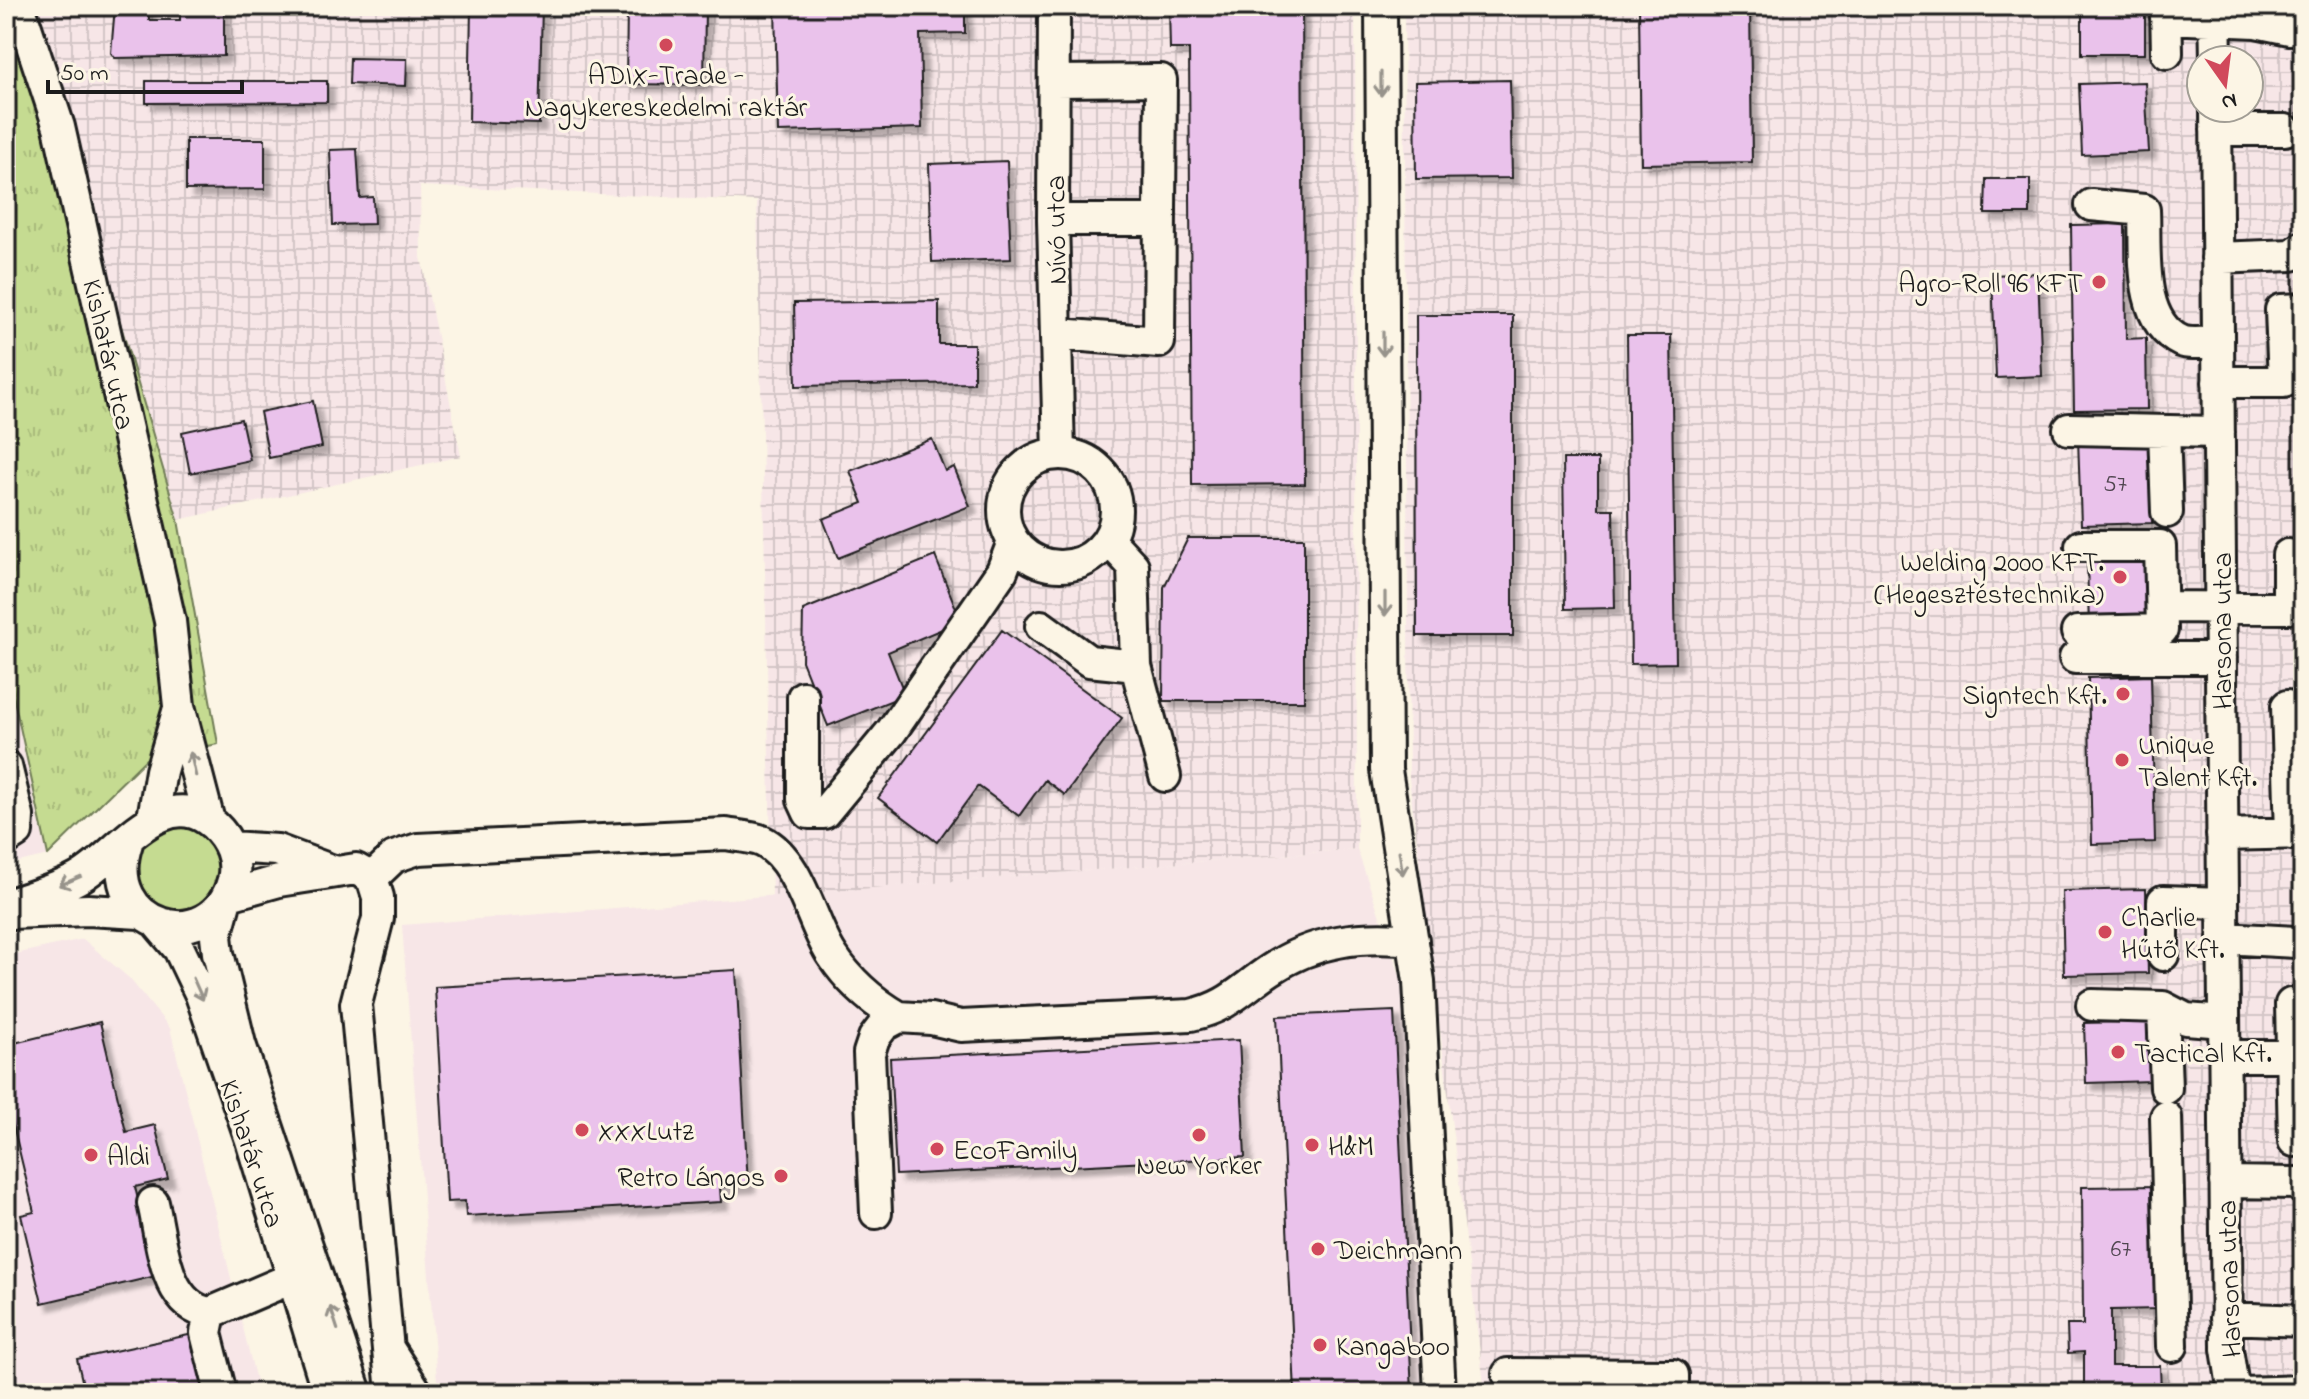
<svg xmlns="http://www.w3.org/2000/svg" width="2309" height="1399" font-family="'Indie Flower',sans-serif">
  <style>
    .built { fill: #f7e6e7 }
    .industrial { fill: url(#industrial-grid); fill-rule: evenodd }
    .grass { fill: #c5db91; stroke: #707c56; stroke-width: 2 }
    .park { fill: url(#park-tufts); stroke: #707c56; stroke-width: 2 }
    .building { fill: #eac2eb; stroke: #1c1c1c; stroke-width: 2; filter: url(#shadow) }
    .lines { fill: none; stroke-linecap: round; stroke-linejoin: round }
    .minor-casing { stroke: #1c1c1c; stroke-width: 36 }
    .minor { stroke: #fcf5e5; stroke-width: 30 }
    .oneway { stroke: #97938b }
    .poi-dot { fill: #d1495b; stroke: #fcf5e5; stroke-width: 3 }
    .labels { text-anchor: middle; stroke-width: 6; stroke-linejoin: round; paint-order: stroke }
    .number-label { font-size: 24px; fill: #504650 }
    .poi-label { font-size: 28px; fill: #1c1c1c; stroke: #fcf5e5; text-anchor: start }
    .street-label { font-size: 28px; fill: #1c1c1c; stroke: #fcf5e5 }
  </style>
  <defs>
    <pattern id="industrial-grid" width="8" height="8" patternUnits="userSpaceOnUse" patternTransform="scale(2)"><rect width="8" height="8" fill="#f7e6e7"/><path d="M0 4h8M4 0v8" fill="none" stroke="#d3c5c6"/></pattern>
    <pattern id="park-tufts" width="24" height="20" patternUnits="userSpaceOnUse" patternTransform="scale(2)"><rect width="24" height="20" fill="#c5db91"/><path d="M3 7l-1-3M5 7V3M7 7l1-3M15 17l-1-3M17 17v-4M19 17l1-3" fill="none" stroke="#a9bb7c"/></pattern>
    <filter id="shadow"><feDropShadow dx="7" dy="7" stdDeviation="2" flood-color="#0004"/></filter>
  </defs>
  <rect width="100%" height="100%" fill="#fcf5e5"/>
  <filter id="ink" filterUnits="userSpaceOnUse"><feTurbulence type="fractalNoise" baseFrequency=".0125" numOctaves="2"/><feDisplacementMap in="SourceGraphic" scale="16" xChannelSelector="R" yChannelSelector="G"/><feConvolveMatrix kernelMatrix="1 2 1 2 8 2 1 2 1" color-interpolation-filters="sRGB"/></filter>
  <g filter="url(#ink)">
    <path class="built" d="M6 663 48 855 6 865Z
      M1357 849 1409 1002 1425 1393H438L402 925Z
      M83 939 129 978 170 1028 259 1393H6V956Z"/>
    <path class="industrial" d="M27 6H1355L1357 849 772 896 757 201 420 186 421 257 461 456 178 520Z
      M1404 6H2303V1393H1485L1409 778ZM2201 60H2249V108H2201Z"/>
    <path class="grass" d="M185 826 208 837 222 858 217 896 184 916 148 905 132 871C141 840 153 830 185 826Z"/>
    <path class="park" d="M6 6H27L178 520 218 744 146 759 48 855 6 663Z"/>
    <path class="building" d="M115 6H148L149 20H180V6H224V56L115 58 111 53Z
      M471 6H542L539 124 469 122Z
      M627 6H705L704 85 626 84Z
      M775 6H965V33L920 34 922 128 778 132Z
      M1169 6H1302L1305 484 1192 485 1189 49H1170Z
      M1639 6H1750L1752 162 1641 164Z
      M2082 6H2145V54H2082Z
      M2299 12H2303V62H2302Z
      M350 58 407 59 406 86 349 84Z
      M1510 80 1512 178 1416 179 1415 82Z
      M146 81H327V102L146 103Z
      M2145 82 2149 152 2082 155 2079 84Z
      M2303 91V149H2298L2297 92Z
      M186 139H265V189L186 190Z
      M357 149 360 198 373 197 374 224 333 225 330 150Z
      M1007 161 1011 259 932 262 929 164Z
      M1986 179H2030V214H1985Z
      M2125 224 2126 339 2146 338 2147 409 2074 410 2071 225Z
      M2038 273 2042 376 1996 378 1992 275Z
      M939 301V344H974V383L796 386 794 303Z
      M1416 315H1513V636H1417Z
      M2298 316H2303V406Z
      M1627 335H1671L1676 663 1631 664Z
      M313 401 322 447 269 458 260 412Z
      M241 419 250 460 190 473 182 432Z
      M2149 436 2152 523 2081 525 2078 438Z
      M932 439 945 471 954 467 970 506 838 558 823 519 863 503 850 471Z
      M1563 459H1598V509H1613L1615 608 1565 609Z
      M1188 538H1304V701H1163L1164 587Z
      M935 556 961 621 888 652 905 695 828 726 802 661 803 610Z
      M2152 559 2153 622 2089 624 2087 562Z
      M1002 630 1122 718 1065 795 1045 780 1019 816 978 786 937 842 878 798Z
      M2151 676 2155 842 2092 844 2088 678Z
      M2146 889 2148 973 2064 975 2062 891Z
      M736 970 748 1185 720 1187 721 1202 466 1216 465 1201 447 1202 435 987Z
      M1394 1011 1412 1393H1295L1277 1016Z
      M2151 1021 2152 1081 2086 1083 2084 1023Z
      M100 1022 126 1132 155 1125 168 1179 135 1187 156 1276 42 1303 21 1215 34 1212 6 1096V1045Z
      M1239 1040 1245 1157 896 1175 890 1058Z
      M2158 1186 2160 1309 2111 1310V1366H2160L2161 1393H2084V1352L2068 1353 2067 1325H2083L2082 1187Z
      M198 1333 211 1393H85L77 1359Z
      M1543 1386 1618 1387V1393H1543Z"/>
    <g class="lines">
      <defs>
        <path id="minor" d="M19 6 59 127 170 621 179 706 209 821
          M1054 6 1053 220 1059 454
          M1381 6 1386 770 1419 981 1440 1393
          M2166 6 2167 53
          M2215 6 2216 60
          M2166 18 2256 22 2290 29
          M1054 81 1161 80 1159 342 1059 334
          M2216 108 2227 1349 2234 1393
          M2216 130H2285
          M2091 205 2144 210C2146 249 2137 321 2181 341 2191 345 2207 342 2218 342
          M1053 220H1159
          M2217 258 2292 255 2303 247
          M2218 382H2284L2281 310 2303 309
          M2069 429 2219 432
          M2164 431 2167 512
          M1004 510a56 56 0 1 1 112 0a56 56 0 1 1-112 0Z
          M1108 539 1133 566 1136 666 1165 776
          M2163 607 2288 608V555
          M1041 626 1089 661 1136 666
          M2077 632 2162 630 2160 546H2081
          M2075 658H2221
          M803 697V800L809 813H824L891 732 1002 571 1013 542
          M2287 706 2291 834
          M6 766 18 816 17 832 6 839
          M153 818 161 771 179 708
          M2222 835 2303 833
          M231 847 277 850 336 872
          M372 878 394 857 418 849 726 834C737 836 752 837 762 841 800 859 812 926 832 955 849 981 873 1002 899 1017
          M229 895 279 881 356 869 372 878 378 897V918L356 1004 392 1393
          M225 903 216 936 218 953 240 1044 356 1393
          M6 906C30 896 58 890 80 877 119 855 164 781 214 825 229 839 238 859 233 880 212 960 99 928 127 843
          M11 913 88 910 140 913
          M157 923 179 949 201 995 250 1137 328 1393
          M2223 938 2296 942
          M2163 955V901L2223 903
          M2291 1004 2294 1141
          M2092 1005 2163 1007 2186 1019 2224 1022
          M2163 1007 2166 1088
          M2224 1056H2292
          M2166 1117 2172 1346
          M2225 1182 2298 1183 2303 1189
          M153 1203C162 1240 164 1306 210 1313
          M876 1213 869 1053 874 1038 884 1025 899 1017 931 1019 961 1026 1191 1015C1228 1007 1240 990 1270 970 1314 940 1361 935 1413 940
          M2226 1318 2303 1321
          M390 1351 417 1393
          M1508 1374 1673 1375V1393
          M221 1393 206 1333 210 1313 292 1278
          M2241 1393 2303 1391"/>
      </defs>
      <use href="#minor" class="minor-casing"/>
      <use href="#minor" class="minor"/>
    </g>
    <defs><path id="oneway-shaft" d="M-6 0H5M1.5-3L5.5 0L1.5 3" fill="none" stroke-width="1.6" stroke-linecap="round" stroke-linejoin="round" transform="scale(2)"/></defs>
    <g class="oneway">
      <use href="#oneway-shaft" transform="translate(1381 84) rotate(90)"/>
      <use href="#oneway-shaft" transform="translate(1383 344) rotate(90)"/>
      <use href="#oneway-shaft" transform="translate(1385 604) rotate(90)"/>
      <use href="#oneway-shaft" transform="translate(193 764) rotate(-103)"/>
      <use href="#oneway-shaft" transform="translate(1401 863) rotate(81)"/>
      <use href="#oneway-shaft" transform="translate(70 881) rotate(157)"/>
      <use href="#oneway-shaft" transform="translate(198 989) rotate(66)"/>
      <use href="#oneway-shaft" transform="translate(334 1318) rotate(-108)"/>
    </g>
  </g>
  <g class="poi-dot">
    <circle cx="666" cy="45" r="8"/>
    <circle cx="2099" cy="282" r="8"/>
    <circle cx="2120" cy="577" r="8"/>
    <circle cx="2123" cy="694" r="8"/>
    <circle cx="2122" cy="760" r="8"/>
    <circle cx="2105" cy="932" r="8"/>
    <circle cx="2118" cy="1052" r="8"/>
    <circle cx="582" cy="1130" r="8"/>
    <circle cx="1199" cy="1135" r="8"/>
    <circle cx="1312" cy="1145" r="8"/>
    <circle cx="937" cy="1149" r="8"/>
    <circle cx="91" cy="1155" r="8"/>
    <circle cx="781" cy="1176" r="8"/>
    <circle cx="1318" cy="1249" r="8"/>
    <circle cx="1320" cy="1345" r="8"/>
  </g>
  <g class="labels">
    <g class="number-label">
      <text x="2115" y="491">57</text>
      <text x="2121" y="1256">67</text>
    </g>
    <g class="poi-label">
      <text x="666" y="84" text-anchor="middle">ADIX-Trade -<tspan x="666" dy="32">Nagykereskedelmi raktár</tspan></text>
      <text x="2083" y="292" text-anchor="end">Agro-Roll 96 KFT</text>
      <text x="2104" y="571" text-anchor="end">Welding 2000 KFT.<tspan x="2104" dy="32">(Hegesztéstechnika)</tspan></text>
      <text x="2107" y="704" text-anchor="end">Signtech Kft.</text>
      <text x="2138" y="754">Unique<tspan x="2138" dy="32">Talent Kft.</tspan></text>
      <text x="2121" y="926">Charlie<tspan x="2121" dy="32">Hűtő Kft.</tspan></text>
      <text x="2134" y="1062">Tactical Kft.</text>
      <text x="598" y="1140">XXXLutz</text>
      <text x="1328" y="1155">H&amp;M</text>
      <text x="953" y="1159">EcoFamily</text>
      <text x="107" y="1165">Aldi</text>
      <text x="1199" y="1174" text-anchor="middle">New Yorker</text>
      <text x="765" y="1186" text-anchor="end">Retro Lángos</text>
      <text x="1334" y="1259">Deichmann</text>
      <text x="1336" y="1355">Kangaboo</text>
    </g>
    <g class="street-label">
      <text transform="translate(1055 230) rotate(-91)" y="10">Nívó utca</text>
      <text transform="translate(110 354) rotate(77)" y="10">Kishatár utca</text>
      <text transform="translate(2221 631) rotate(-90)" y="10">Harsona utca</text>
      <text transform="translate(253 1153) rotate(72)" y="10">Kishatár utca</text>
      <text transform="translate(2228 1279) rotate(-92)" y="10">Harsona utca</text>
    </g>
  </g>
  <rect width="2309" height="1399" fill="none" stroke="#fcf5e5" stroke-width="32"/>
  <rect x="16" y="16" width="2277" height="1367" fill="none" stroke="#1c1c1c" stroke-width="3" filter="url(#ink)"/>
  <g transform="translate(2225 84) rotate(166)"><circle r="38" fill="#fcf5e5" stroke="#a29e95" stroke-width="2"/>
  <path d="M0-6L14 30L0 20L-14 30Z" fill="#d1495b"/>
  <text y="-12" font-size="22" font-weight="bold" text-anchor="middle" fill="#1c1c1c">N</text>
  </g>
  <path d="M48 80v12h194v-12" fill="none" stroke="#1c1c1c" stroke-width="4"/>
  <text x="60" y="80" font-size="24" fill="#1c1c1c" stroke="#fcf5e5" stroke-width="6" paint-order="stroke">50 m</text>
</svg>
